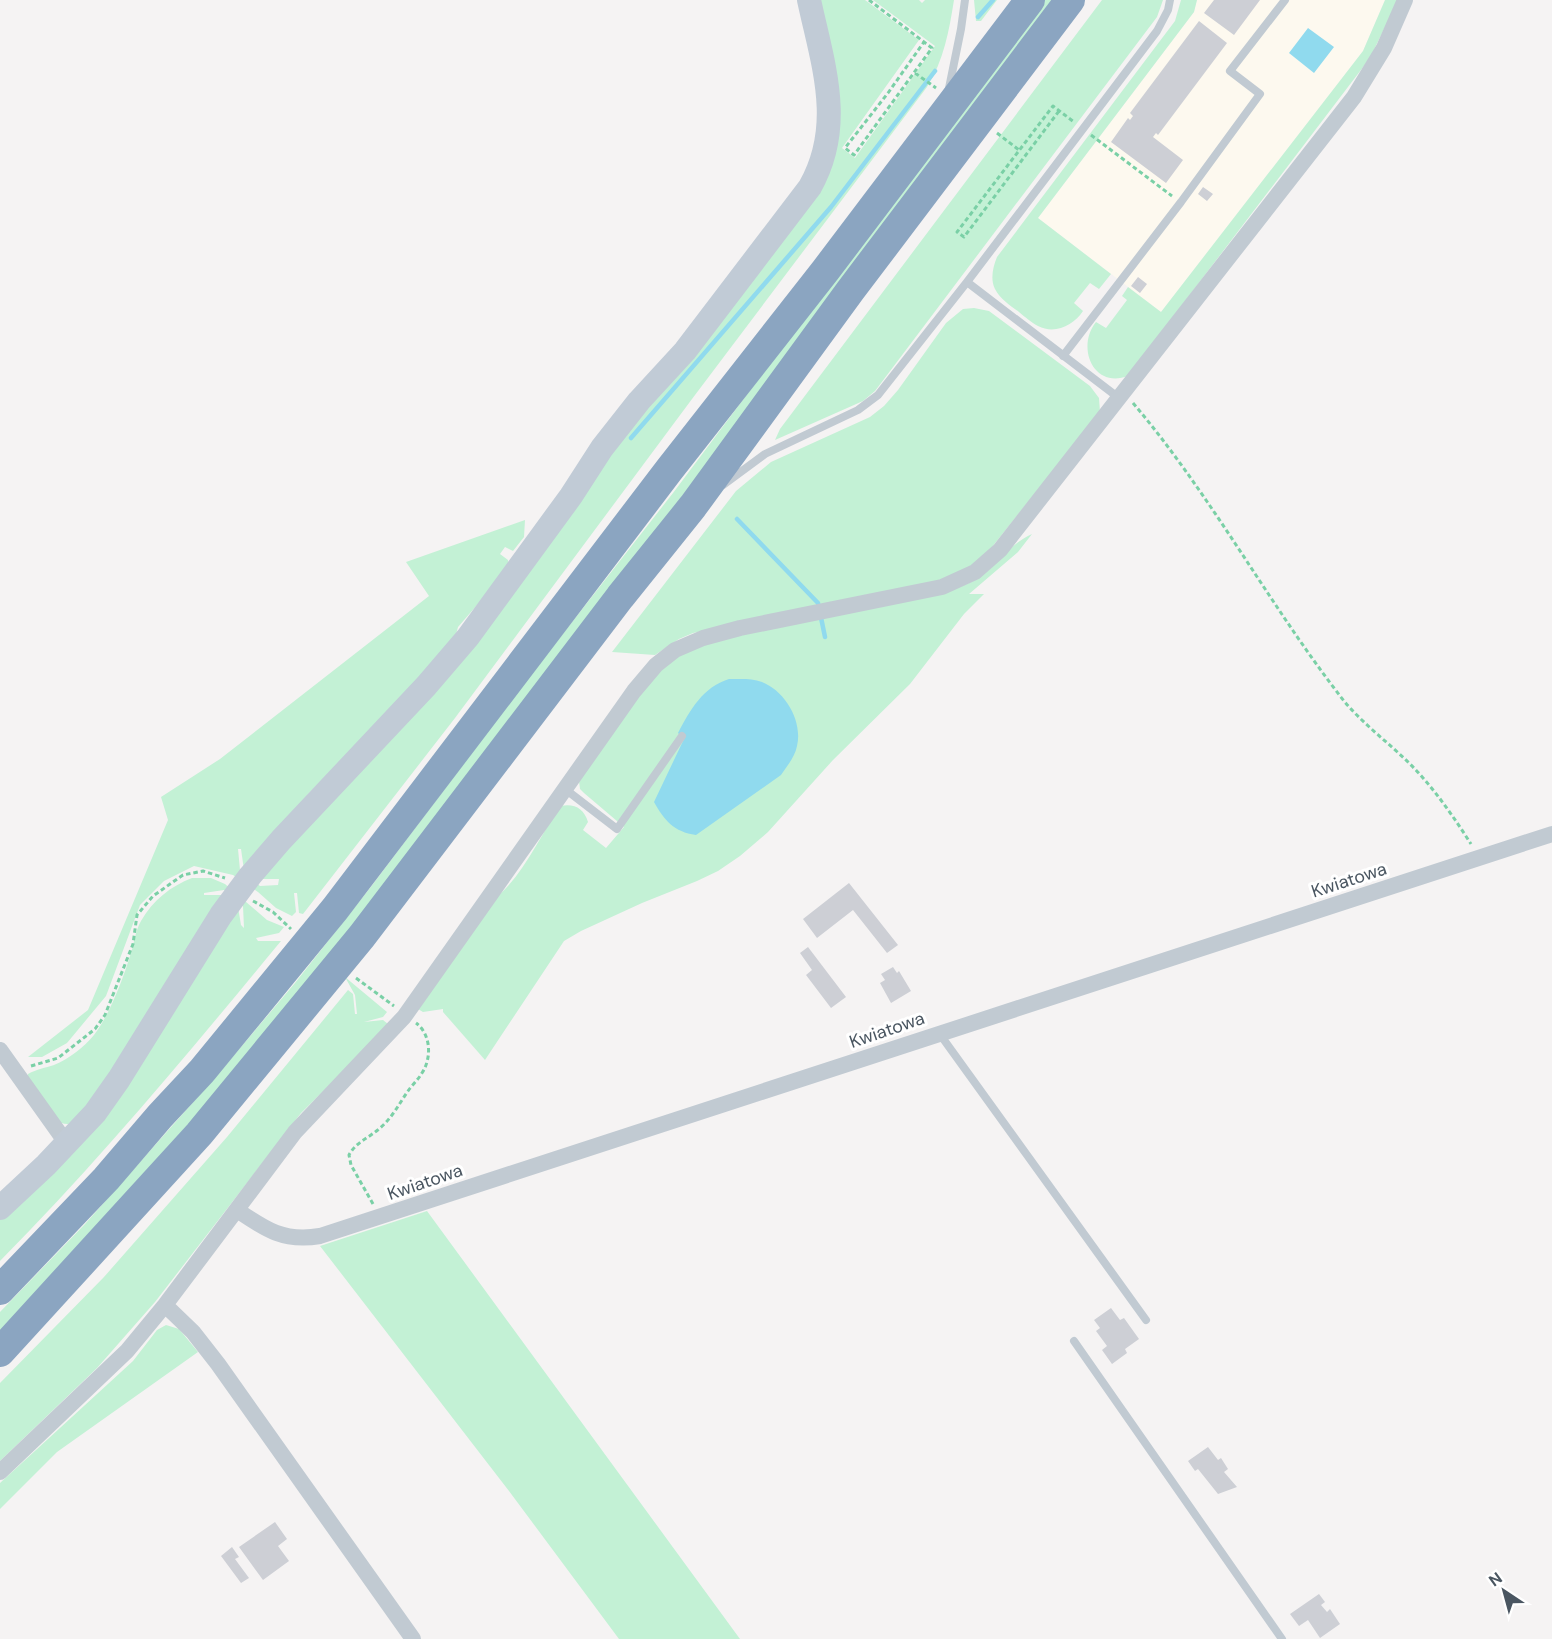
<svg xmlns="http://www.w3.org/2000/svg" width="1552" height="1639" font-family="'DM Sans',sans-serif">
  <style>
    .commercial { fill: #fdf9ef }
    .green { fill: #c3f1d5 }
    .water { fill: #90daee }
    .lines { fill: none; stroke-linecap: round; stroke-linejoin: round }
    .stream { stroke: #90daee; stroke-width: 4.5 }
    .building { fill: #cdcfd5 }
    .path { stroke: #7ad0a6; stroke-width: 3; stroke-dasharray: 4.5 3; stroke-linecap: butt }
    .lane { stroke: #c1cad2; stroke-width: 8 }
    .street { stroke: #c1cad2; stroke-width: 16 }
    .secondary { stroke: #c1cbd6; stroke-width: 24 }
    .highway { stroke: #8ba5c1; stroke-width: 30 }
    .labels { text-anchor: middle; stroke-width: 6; stroke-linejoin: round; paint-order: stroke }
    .street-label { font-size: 18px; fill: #4a5661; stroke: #fff }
  </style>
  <rect width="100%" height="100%" fill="#f5f3f3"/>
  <path class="commercial" d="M1197 0H1385L1363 51 1161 312 1038 218 1194 12Z"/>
  <path class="green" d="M813 0H865L919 40 842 148 855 158 935 46 873 0H919L922 3 925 0H954C949 31 944 60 927 87L692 399 455 718 303 914 299 913 297 893H294L296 912 292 916 276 908 258 892 233 875 194 866 164 881 140 905 106 996 67 1043 42 1057H28L88 1010 168 820 161 797 220 759 429 596 406 562 525 520 524 537 513 551 505 547 500 554 508 560 509 568 458 627 453 646 397 709 310 792 244 870 241 849H238L240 870 260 886 278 885 279 879H257L342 786 420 706 491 619 555 535 601 460 623 429 643 404 683 362 738 292 811 193 825 171 834 145 835 92 824 34 820 27Z
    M974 0H997L981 21H976Z
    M1043 0H1057L380 896 226 1083 0 1331V1312L85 1224 219 1073 295 983 370 888 526 681 673 493Z
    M1102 0H1163L1157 17 875 391 863 401 775 440 780 429Z
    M1181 0H1197L1194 12 1038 218 1111 274 1099 289 1090 283 1074 303 1083 311C1074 325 1055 335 1038 326 1032 323 1025 317 1019 312 1011 306 1000 299 995 289 990 279 993 267 997 257L1175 21Z
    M1385 0H1398L1370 58 1128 376C1093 389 1076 347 1096 322L1106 328 1127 300 1122 296 1128 287 1161 312 1363 51Z
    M974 308 989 311 1090 386 1099 398 1100 412 984 557 973 566 932 583 693 633 679 639 655 655 612 652 736 491 771 462 870 417 884 406 898 390 946 323 963 309Z
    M1032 534 1018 552 969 594H984L964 614 910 684 833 760 768 832 740 856 718 871 697 881 642 903 581 931 564 941 485 1060 443 1012V1009L423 1012 418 1009 498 896C525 872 540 836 560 806 574 803 584 808 588 822L583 830 606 848 624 827 584 793 580 789 579 781 647 683 671 659 703 643 939 594C955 589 971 584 985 573 1003 559 1010 544 1032 534Z
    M192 878H211L225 884 267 920 284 927 279 933 256 938 258 941H281C191 1050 100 1160 0 1261V1219L63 1159 113 1104 154 1044 197 965 236 905 238 907 241 925 244 928 243 906 224 890 204 893V895H223L225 897C213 915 200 932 189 950 174 976 90 1125 68 1124 48 1124 36 1093 27 1079L28 1074C37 1069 45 1068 54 1065 69 1059 84 1047 94 1035 109 1016 123 979 130 956 134 945 135 931 141 921 153 900 171 886 192 878Z
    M345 977 387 1012 383 1017 364 1022 383 1020 388 1024 356 1059 301 1113 155 1302 97 1368 0 1461V1383L104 1277 227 1137 348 990 353 994 355 1014H357L355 995Z
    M427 1211 740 1639H619L509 1491 320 1246Z
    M166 1325 179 1329 198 1352 57 1452 0 1509V1483L133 1361 157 1330Z"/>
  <path class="water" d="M1308 28 1334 47 1314 73 1289 53Z
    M729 679C740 679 752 678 762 682 785 691 803 721 797 746 795 757 787 766 781 775L696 835C674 832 664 820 654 802L684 739 678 733C690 710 703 687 729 679Z"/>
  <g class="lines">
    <path class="stream" d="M978 17 993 0
      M631 438 831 207 935 71
      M737 519 818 603 825 637"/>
  </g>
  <path class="building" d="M1214 0H1260L1234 35 1204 13Z
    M1199 21 1227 43 1158 135 1156 133 1153 137 1183 160 1166 183 1111 142 1128 118 1130 120 1133 116 1130 113Z
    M1203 187 1213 194 1207 201 1198 194Z
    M1138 277 1147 284 1140 293 1131 286Z
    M849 883 898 945 887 953 853 910 817 938 803 919Z
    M808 947 846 997 831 1008 806 975 812 970 800 953Z
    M893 967 897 973 899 971 911 991 891 1003 880 983 885 980 881 974Z
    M1111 1308 1120 1320 1124 1318 1139 1339 1125 1349 1127 1353 1112 1364 1102 1350 1107 1346 1096 1331 1100 1328 1094 1320Z
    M1208 1447 1218 1460 1221 1458 1228 1469 1224 1472 1237 1487 1218 1494 1198 1469 1195 1471 1188 1461Z
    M275 1522 287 1539 278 1546 289 1561 263 1580 239 1547Z
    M232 1547 239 1557 235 1559 249 1578 241 1583 221 1556Z
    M1319 1594 1325 1602 1321 1605 1327 1612 1330 1609 1340 1624 1320 1638 1308 1620 1299 1626 1290 1614Z"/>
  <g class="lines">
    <path class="path" d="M869 0 924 42 932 48 854 155 845 148 888 93 924 42
      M915 73 936 88
      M1059 111 964 237 957 232 1053 106 1074 122
      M997 133 1019 150
      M1091 135 1172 196
      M1133 403C1212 496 1269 605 1344 701 1363 724 1389 743 1410 764 1434 788 1453 816 1471 844
      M253 901 273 912 291 929
      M356 978 394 1006
      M31 1066 58 1058 95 1029 105 1015 133 944 137 915 153 896 183 875 203 871 225 878
      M373 1204 351 1165 349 1155C356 1142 369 1138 380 1128 392 1118 399 1104 408 1091 412 1085 418 1080 422 1073 432 1058 431 1034 416 1023"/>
    <path class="lane" d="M949 88 961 29 965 0
      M967 282 1119 398
      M1063 356 1181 202 1260 94 1230 71 1285 0
      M723 485 765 454 858 410 878 395 967 282 1157 31 1168 10 1170 0
      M565 789 617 829 682 736
      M939 1033 1146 1320
      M1074 1341 1282 1639"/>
    <path class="street" d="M0 1050 67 1144
      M237 1210C266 1230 284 1242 320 1236L1552 834
      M165 1305 193 1332 218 1364 413 1639
      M0 1472 127 1351 165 1305 295 1132 404 1017 634 691 656 665 675 650 703 638 740 628 942 587 975 572 1000 550 1354 97 1384 48 1405 0"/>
    <path class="secondary" d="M0 1208 46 1165 95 1113 119 1079 221 915 250 876 281 840 426 686 468 637 571 496 602 448 639 401 685 351 810 187C845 125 823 65 809 0"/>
    <path class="highway" d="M0 1290 106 1179 160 1116 202 1071 335 909 669 470 825 271 1030 0
      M0 1352 199 1134 362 936 620 597 693 506 850 291 1070 0"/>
  </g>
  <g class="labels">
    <g class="street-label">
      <text transform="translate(1349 880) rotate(-18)" y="6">Kwiatowa</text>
      <text transform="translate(887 1030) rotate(-19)" y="6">Kwiatowa</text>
      <text transform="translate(425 1182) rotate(-19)" y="6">Kwiatowa</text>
    </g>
  </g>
  <g transform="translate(1504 1591) rotate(324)" stroke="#ffffff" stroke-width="4.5" paint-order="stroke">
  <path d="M0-4.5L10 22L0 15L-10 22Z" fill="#4a5661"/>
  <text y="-9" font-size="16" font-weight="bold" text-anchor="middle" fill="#4a5661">N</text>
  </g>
</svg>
